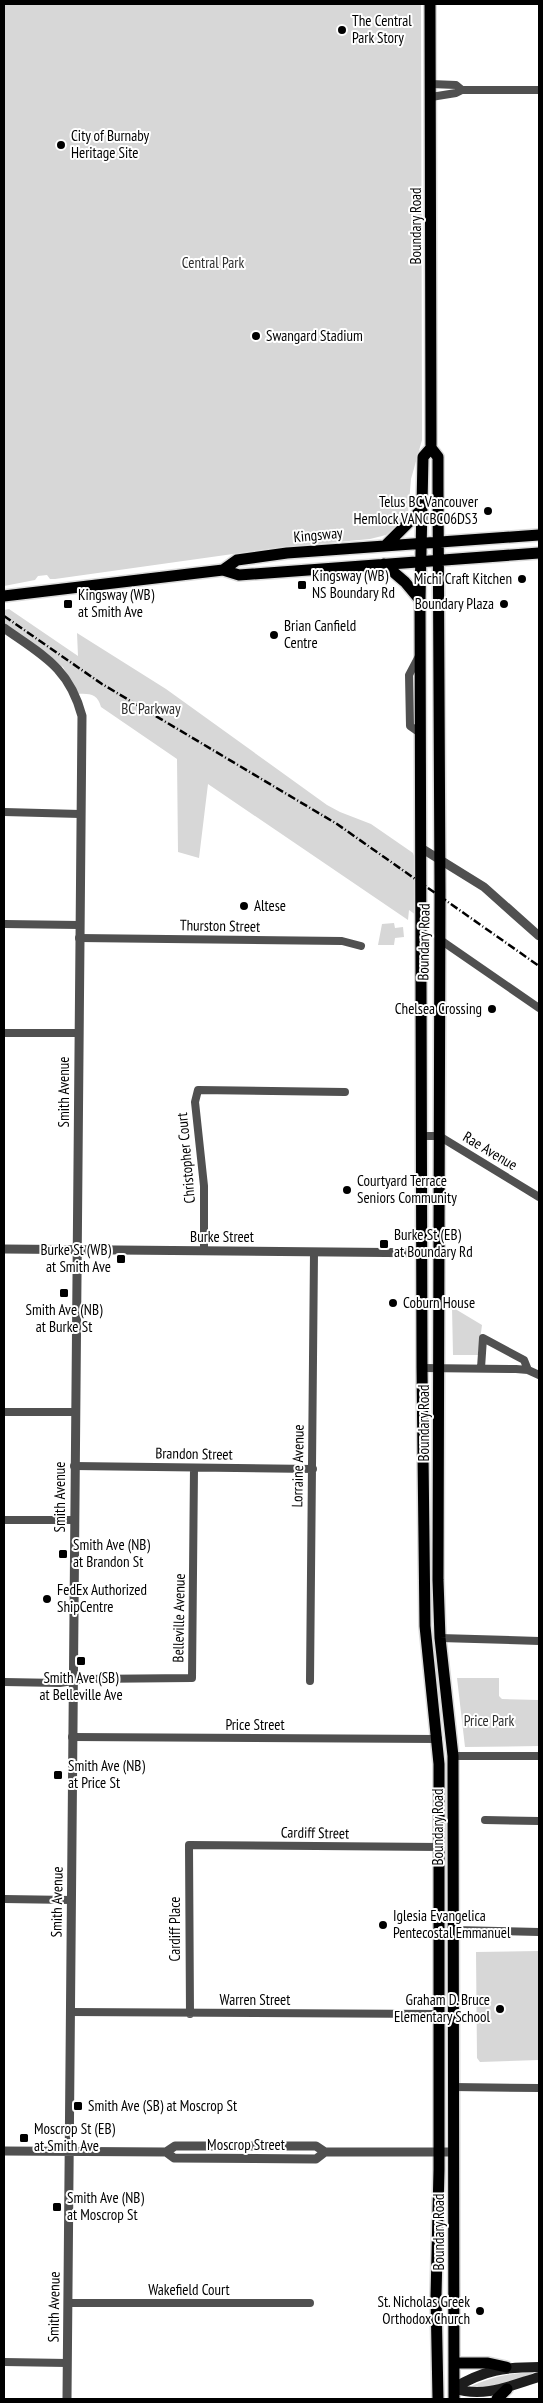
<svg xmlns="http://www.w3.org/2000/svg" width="543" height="2403" font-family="'PT Sans Narrow',sans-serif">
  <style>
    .green { fill: #d7d7d7 }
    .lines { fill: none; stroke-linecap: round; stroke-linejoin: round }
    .primary-casing { stroke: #dbdbdb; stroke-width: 14 }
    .minor { stroke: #505050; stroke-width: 8 }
    .tertiary { stroke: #505050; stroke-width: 9 }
    .secondary { stroke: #1d1d1d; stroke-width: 10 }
    .primary { stroke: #000; stroke-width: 11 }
    .rail { stroke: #000; stroke-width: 2.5; stroke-dasharray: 8 2.5 1 2.5; stroke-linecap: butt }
    .poi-dot { fill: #000; stroke: #fff; stroke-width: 2 }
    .labels { text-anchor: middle; stroke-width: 4; stroke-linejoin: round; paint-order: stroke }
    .poi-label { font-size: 15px; fill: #000; stroke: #fff; text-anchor: start }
    .street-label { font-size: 15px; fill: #000; stroke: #fff }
    .park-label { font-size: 15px; fill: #2e2e2e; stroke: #fff }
  </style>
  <rect width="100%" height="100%" fill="#fff"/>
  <path class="green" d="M4 4H421L422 427V440L411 479 408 514 405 519 386 535 370 539 275 548 55 579H50L47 575 38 576 35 580 4 586Z
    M9 609 78 656 77 633 166 689 327 805 340 812 371 824 413 853 415 859 416 915 409 910 408 920 208 784 199 858 178 852 177 759 101 707C98 694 89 693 77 694L63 667 4 624V610Z
    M394 923 395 928 403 927 404 937 395 938 394 945H378L382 924Z
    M452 1307 482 1325 478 1355H453Z
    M457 1678H499V1696L502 1699 539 1700V1746L465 1747Z
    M539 1951V2060L480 2062 477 2058 476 1952Z
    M534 2372C521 2383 487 2388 470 2387 491 2377 510 2373 534 2372Z"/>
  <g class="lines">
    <defs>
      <path id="primary" d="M430 4 431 434V448L438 457V487L440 891 438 1580 440 1638 453 1756 454 2399
        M431 448 423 457 420 600 422 1368 425 1626 439 1764V2170L436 2296 438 2399
        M386 545 421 510
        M384 564 405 582 420 600
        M223 570 237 560 287 553 539 535
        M4 596 223 570 239 575 539 553
        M454 2363H488L506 2367
        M497 2399 507 2389"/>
    </defs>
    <use href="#primary" class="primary-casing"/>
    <path class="minor" d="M431 84 456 85 462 90
      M431 97 456 93 462 90H539
      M419 656 409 675 410 726 420 733
      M4 812 80 814
      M4 924 79 925
      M79 938 342 941 361 946
      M439 939 539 1008
      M4 1033H78
      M423 1136H439L539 1197
      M204 1251V1186L195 1102 198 1090 345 1092
      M422 1368 516 1369 528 1370 539 1375
      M481 1368 483 1338 524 1360 528 1370
      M4 1412H75
      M74 1466 313 1469
      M4 1520H74
      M440 1638 539 1641
      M310 1681 314 1252
      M4 1682 60 1683 85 1679 192 1678 194 1468
      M72 1737 438 1739
      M453 1756H539
      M485 1820 539 1821
      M4 1899 71 1900
      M453 1930 539 1932
      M70 2012 439 2014
      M190 2014 189 1845 440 1847
      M453 2087 539 2088
      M68 2303H310
      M4 2362 67 2363"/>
    <path class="tertiary" d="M4 628C42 655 69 667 82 716L67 2399
      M421 848 484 887 539 936
      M4 1249 439 1253
      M4 2151 166 2152 175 2146H316L325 2152H453
      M166 2152 174 2158 316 2159 325 2152"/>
    <path class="secondary" d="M454 2388C484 2370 505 2367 539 2367
      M454 2388C483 2399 512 2385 539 2377"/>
    <use href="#primary" class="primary"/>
    <path class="rail" d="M4 616 102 684 337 824 539 966"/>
  </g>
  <g class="poi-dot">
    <circle cx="342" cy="30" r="5"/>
    <circle cx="61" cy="145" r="5"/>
    <circle cx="256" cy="336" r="5"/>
    <circle cx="488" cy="511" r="5"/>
    <circle cx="522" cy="579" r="5"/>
    <rect x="297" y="580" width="10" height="10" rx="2.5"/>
    <rect x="63" y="599" width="10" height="10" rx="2.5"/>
    <circle cx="504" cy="604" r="5"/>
    <circle cx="274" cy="635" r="5"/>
    <circle cx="244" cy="906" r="5"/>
    <circle cx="492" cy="1009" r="5"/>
    <circle cx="347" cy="1190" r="5"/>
    <rect x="379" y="1239" width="10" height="10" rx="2.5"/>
    <rect x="116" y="1254" width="10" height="10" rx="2.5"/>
    <rect x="59" y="1288" width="10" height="10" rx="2.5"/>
    <circle cx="393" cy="1303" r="5"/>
    <rect x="58" y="1549" width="10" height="10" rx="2.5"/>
    <circle cx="47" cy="1599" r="5"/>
    <rect x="76" y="1656" width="10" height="10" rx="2.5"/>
    <rect x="53" y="1770" width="10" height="10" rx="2.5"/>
    <circle cx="383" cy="1925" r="5"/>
    <circle cx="500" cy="2009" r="5"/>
    <rect x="73" y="2101" width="10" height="10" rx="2.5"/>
    <rect x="19" y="2133" width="10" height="10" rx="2.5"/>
    <rect x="52" y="2202" width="10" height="10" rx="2.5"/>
    <circle cx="480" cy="2311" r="5"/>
  </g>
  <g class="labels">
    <g class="poi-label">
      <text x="352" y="26">The Central<tspan x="352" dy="17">Park Story</tspan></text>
      <text x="71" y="141">City of Burnaby<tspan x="71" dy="17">Heritage Site</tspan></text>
      <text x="266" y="341">Swangard Stadium</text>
      <text x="478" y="507" text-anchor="end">Telus BC Vancouver<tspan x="478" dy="17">Hemlock VANCBC06DS3</tspan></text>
      <text x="312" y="581">Kingsway (WB)<tspan x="312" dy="17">NS Boundary Rd</tspan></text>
      <text x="512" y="584" text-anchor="end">Michi Craft Kitchen</text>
      <text x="78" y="600">Kingsway (WB)<tspan x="78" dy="17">at Smith Ave</tspan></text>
      <text x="494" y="609" text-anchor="end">Boundary Plaza</text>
      <text x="284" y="631">Brian Canfield<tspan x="284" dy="17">Centre</tspan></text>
      <text x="254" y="911">Altese</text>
      <text x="482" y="1014" text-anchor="end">Chelsea Crossing</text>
      <text x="357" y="1186">Courtyard Terrace<tspan x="357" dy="17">Seniors Community</tspan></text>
      <text x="394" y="1240">Burke St (EB)<tspan x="394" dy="17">at Boundary Rd</tspan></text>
      <text x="111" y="1255" text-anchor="end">Burke St (WB)<tspan x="111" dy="17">at Smith Ave</tspan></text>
      <text x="403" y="1308">Coburn House</text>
      <text x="64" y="1315" text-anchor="middle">Smith Ave (NB)<tspan x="64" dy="17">at Burke St</tspan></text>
      <text x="73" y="1550">Smith Ave (NB)<tspan x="73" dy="17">at Brandon St</tspan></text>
      <text x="57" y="1595">FedEx Authorized<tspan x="57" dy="17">ShipCentre</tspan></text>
      <text x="81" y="1683" text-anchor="middle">Smith Ave (SB)<tspan x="81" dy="17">at Belleville Ave</tspan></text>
      <text x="68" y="1771">Smith Ave (NB)<tspan x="68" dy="17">at Price St</tspan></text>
      <text x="393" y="1921">Iglesia Evangelica<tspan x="393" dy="17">Pentecostal Emmanuel</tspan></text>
      <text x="490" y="2005" text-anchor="end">Graham D. Bruce<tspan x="490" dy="17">Elementary School</tspan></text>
      <text x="88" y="2111">Smith Ave (SB) at Moscrop St</text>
      <text x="34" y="2134">Moscrop St (EB)<tspan x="34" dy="17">at Smith Ave</tspan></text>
      <text x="67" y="2203">Smith Ave (NB)<tspan x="67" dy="17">at Moscrop St</tspan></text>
      <text x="470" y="2307" text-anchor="end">St. Nicholas Greek<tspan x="470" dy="17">Orthodox Church</tspan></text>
    </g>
    <g class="street-label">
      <text transform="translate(416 226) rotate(-90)" y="5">Boundary Road</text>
      <text transform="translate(318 535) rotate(-5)" y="5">Kingsway</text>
      <text transform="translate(220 926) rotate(1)" y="5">Thurston Street</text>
      <text transform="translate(424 942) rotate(-89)" y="5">Boundary Road</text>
      <text transform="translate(64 1092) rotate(-90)" y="5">Smith Avenue</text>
      <text transform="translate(490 1151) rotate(31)" y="5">Rae Avenue</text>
      <text transform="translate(186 1158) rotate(-95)" y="5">Christopher Court</text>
      <text x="222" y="1242">Burke Street</text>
      <text transform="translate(424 1423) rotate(-90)" y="5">Boundary Road</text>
      <text transform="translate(194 1454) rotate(1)" y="5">Brandon Street</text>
      <text transform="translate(298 1466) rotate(-89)" y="5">Lorraine Avenue</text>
      <text transform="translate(60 1497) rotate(-90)" y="5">Smith Avenue</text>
      <text transform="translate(179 1618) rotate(-89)" y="5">Belleville Avenue</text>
      <text x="255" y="1730">Price Street</text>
      <text transform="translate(438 1827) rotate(-90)" y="5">Boundary Road</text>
      <text transform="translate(315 1833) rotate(1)" y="5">Cardiff Street</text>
      <text transform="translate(57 1902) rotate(-89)" y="5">Smith Avenue</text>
      <text transform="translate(175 1929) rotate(-90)" y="5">Cardiff Place</text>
      <text x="255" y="2005">Warren Street</text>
      <text x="246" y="2150">Moscrop Street</text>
      <text transform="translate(439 2232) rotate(-90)" y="5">Boundary Road</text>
      <text x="189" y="2295">Wakefield Court</text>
      <text transform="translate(54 2307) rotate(-89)" y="5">Smith Avenue</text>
    </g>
    <g class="park-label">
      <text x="213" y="268">Central Park</text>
      <text x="151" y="714">BC Parkway</text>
      <text x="489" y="1726">Price Park</text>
    </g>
  </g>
  <rect width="543" height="2403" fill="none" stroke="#000000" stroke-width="10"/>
</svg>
